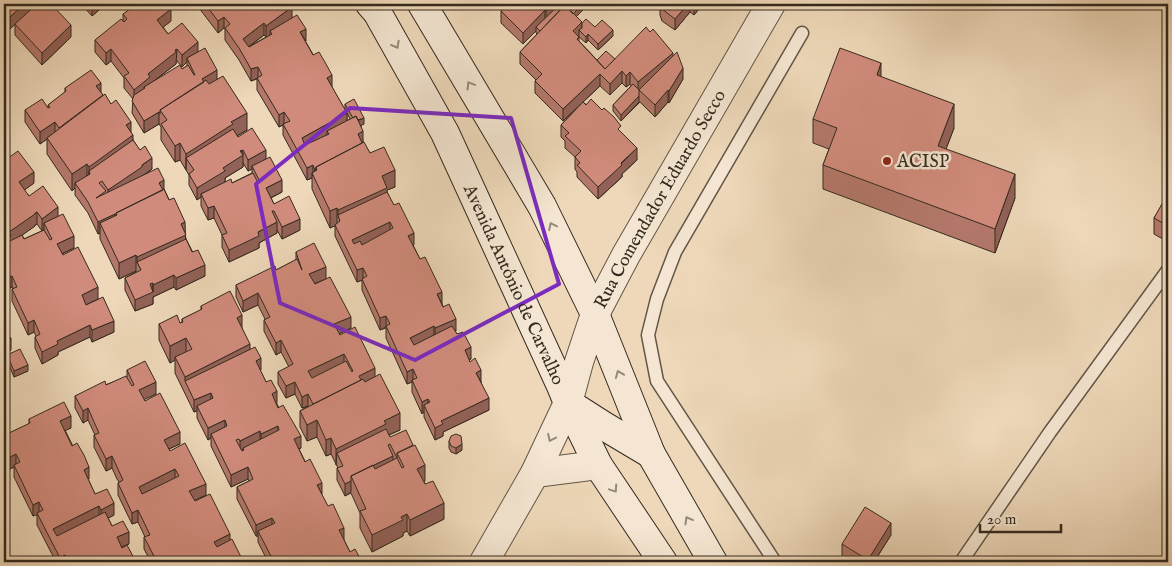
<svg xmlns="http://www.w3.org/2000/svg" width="1172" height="566" font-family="'IM FELL English',serif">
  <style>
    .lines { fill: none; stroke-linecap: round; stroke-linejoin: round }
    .service-casing { stroke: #625646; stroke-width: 15 }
    .tertiary-casing { stroke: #625646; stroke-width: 30 }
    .secondary-casing { stroke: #342a1f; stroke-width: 30 }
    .service { stroke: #f4e6d2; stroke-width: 12 }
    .tertiary { stroke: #f4e6d2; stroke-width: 28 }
    .secondary { stroke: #f4e6d2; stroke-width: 28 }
    .wall { fill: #b4786b; stroke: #342a1f; fill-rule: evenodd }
    .shaded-wall { fill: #926157; stroke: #342a1f }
    .building { fill: #d18b7c; stroke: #342a1f; fill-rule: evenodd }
    .oneway { stroke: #948878 }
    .marked { fill: none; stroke: #7b2cbf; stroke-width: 4; stroke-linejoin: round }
    .poi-dot { fill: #8f2418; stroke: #f4e6d2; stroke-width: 2 }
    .labels { text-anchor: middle; stroke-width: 5; stroke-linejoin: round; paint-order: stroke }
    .poi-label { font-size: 18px; fill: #342a1f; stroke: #f4e6d2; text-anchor: start }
    .street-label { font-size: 18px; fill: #342a1f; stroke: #f4e6d2 }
  </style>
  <rect width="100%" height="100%" fill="#eed8b9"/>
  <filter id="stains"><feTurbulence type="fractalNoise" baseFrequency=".004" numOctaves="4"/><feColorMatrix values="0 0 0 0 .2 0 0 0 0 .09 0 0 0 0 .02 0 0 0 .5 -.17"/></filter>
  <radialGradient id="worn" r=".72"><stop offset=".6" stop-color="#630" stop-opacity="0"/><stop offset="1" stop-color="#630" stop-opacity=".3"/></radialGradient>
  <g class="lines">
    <defs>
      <path id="service" d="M775 562 657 381 648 335 657 299 675 252 802 33
        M961 562 1050 432 1168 270"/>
      <g id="tertiary">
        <path d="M535 473 598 465"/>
        <path id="s1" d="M484 562 535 473 568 403 579 362 595 314 626 255 771 4"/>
      </g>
      <g id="secondary">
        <path id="s2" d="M370 4 377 12 445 133 561 386 568 403 598 465 663 562"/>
        <path d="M422 4 542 206 595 314 651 454 713 562"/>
        <path d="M568 403 604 426 651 454"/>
      </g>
    </defs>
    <use href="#service" class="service-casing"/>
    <use href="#tertiary" class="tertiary-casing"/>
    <use href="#secondary" class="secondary-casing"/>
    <use href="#service" class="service"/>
    <use href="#tertiary" class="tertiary"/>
    <use href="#secondary" class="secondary"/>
  </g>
  <path class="wall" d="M4 4 71 37 42 65 15 35V24L10 29 4 22Z
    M81 4H106L92 16Z
    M196 4H289L292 18 345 110V104L364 124 361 125 363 142 370 153 395 187 387 190V192L442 304 456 331H455L471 359 469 360 481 382 489 410 443 432V436L435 440 424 417V412L422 414 412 392V382L407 384 386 338V328L380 330 362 290V280L357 282 335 236V225L330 228 312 189V178L307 180 283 135V125L279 127 257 90V79L251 81 239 60 225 40V29L224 28 218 33ZM264 35 266 37 249 47ZM347 113 350 119 347 121Z
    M493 4H506L499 10Z
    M559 4V5L576 17 582 23 595 27 613 36 598 50 588 40 586 43 579 37V41L597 60 673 57 683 79 669 103 668 102 655 117 640 102 621 121 613 111V105L631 86 630 84 626 87 622 83 610 95 600 86 583 102 621 132 637 160 622 174V177L598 199 577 177V172L575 169V157L565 148V141L561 137V125L581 103 563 121 535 93V81L536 80 520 64V52L537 34 536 33V31L523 44 501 23V11Z
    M660 4H703L694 15 690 12 675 30 662 21 660 15Z
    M123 14 171 21 163 27 168 34 198 52 217 79 247 130 237 136 238 137 266 159 282 192 271 198 274 204 300 230 282 239 277 230V233L259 243V248L229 262 222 247V235L214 218 208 220 201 206V197L197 200 189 185V175L180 160 175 162 161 140V127L159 124 144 133 132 113 133 99 124 88V78L111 61 106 65 95 52V40L123 21ZM176 61H177L182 67 187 62V66L182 69 154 81 176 64ZM243 163 248 171 252 169V173L232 183 225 182V178L243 167Z
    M881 77 954 128 946 149 1015 198 995 253 823 189V165L829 149 813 143V119Z
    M65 88 101 93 131 132 133 140 152 169 146 174 164 189 185 233 186 239 205 276 176 290 174 287 153 297V304L135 311 125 290V278L136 272V271L119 279 100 239V233L98 234 88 213 75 195V188L72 191 47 154V139L40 144 25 122V110L48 108V105L65 93Z
    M4 161 34 183 24 190 29 196 58 216 74 248 62 254 98 299 114 332 92 342 90 337 58 352V355L42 364 35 348V337L36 336 34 332 28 335 12 301V289H13L12 287 5 291 4 289ZM37 224 42 231 44 229V230L24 239 22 235 35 226V225Z
    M1168 196V242L1154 234V218Z
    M296 252 326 279 314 284 351 328 339 334 375 377 400 430 389 435 390 437 425 481 424 482 444 519 410 536 407 531 403 533V536L372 552 360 528V513L351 493 345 496 337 480V468H338L331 454 326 456 317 437 307 441 300 427V411L308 406 302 408 295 394 286 398 278 384V372L289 367 281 352 276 355 264 331V320L265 319 258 305 243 312 236 297V285L276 270 296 260Z
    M201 306 242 328 250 349 261 370H260L277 404 301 448 299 449 344 540 350 552 362 562H268L258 542V536H256L237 499V487L249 481 248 479 231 487 211 446V438L208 440 197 418V411L194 412 175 373V360L170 363 159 340V324L180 323 182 322V319L201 310Z
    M7 355 28 371 14 377 7 361Z
    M127 370 156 394 144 399 180 444 169 449 206 495 194 500 230 540 242 562H151L144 549V537H145L138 522 132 524 118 495V483L119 482 117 479 112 468 106 471 94 447V435H95L88 420 83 423 75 408V396L127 377Z
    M29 419 71 428 65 430 89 479H88L95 494 114 515 108 518 112 526 129 544 122 547 136 562H56L37 525V514L33 516 14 477V467L10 469 4 457V432L7 434 29 424Z
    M449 441 462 450 456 454 451 452 449 448Z
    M891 535 874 562H852L842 556V544Z"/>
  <path class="shaded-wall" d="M24 4H37L10 29V17Z
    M93 4H106L92 16V5Z
    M499 4H506L499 10Z
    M554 4H559V11L546 23V11Z
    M583 4H589L570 23V17Z
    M688 4H690V12L675 30V19Z
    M694 4H703L694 15Z
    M292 7V19L270 31V35L266 38V26Z
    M171 9V21L157 32V20Z
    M545 10V22L536 27V31L523 44V33Z
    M224 17V28L218 33V21Z
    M582 22V33L579 30V37L573 43V31Z
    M264 23V35L243 51V39Z
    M71 25V37L42 65V53Z
    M306 29V41L300 32Z
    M613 30V36L598 50V44Z
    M588 34V40L586 43V37Z
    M198 42V54L187 58V62L182 67V55Z
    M111 49V61L106 65V53Z
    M177 49 176 64 150 84 144 87V93L134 101V90L148 74Z
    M673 53V64L639 90 638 94V82Z
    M881 63V87L877 75Z
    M258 67V78L251 81V69Z
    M683 68V79L669 103V91Z
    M217 70V81L206 88 202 79Z
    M622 71V83L610 95V84Z
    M630 72V84L626 87V76Z
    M600 74V86L563 121V109Z
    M332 75V87L327 78Z
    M101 83V95L96 86Z
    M668 90V102L655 117V105Z
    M639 96V102L621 121V115Z
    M954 104V128L938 170V146Z
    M159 112V124L144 133V121Z
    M284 112V124L279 127V115Z
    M247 113V130L233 138 186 158V170V154L231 122Z
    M347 113V124L327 131V135L302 150V138Z
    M364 118V124L355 128V122Z
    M55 122V134L47 138V139L40 144V132Z
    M131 122V137L133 135V152L90 174 89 171V183V167L126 125Z
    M363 131V143L358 146V134Z
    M180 143V160L175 162V146Z
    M637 148V160L622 174V177L598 199V187Z
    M243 150V167L225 178V183L201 194V197L197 200V188L223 168Z
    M266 150V162L252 166V169L248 171V160Z
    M152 158V169L108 201V190Z
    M87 164V180L75 183V188L72 191V174Z
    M313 165V176L312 173V178L307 180V168Z
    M395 170V187L387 190V204L340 221 338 215V210L382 176Z
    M34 172V183L19 194V182Z
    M1015 174V198L995 253V229Z
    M164 180V192L159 194V183Z
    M282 180V192L266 200V188Z
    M214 206V218L208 220V208Z
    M58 207V219L44 223V229L42 231V219Z
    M337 208V225L330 228V211Z
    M37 212V224L35 225V226L11 243 4 253V241L9 232Z
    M115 214V226L100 223V233L98 234V222Z
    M300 219V230L282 239V227Z
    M185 222 186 251 141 270 137 262V257L181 224Z
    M277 222V233L259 243V248L229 262V250L258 232Z
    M390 222V234L352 252V240Z
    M414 233V245L408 248V236Z
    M74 236V248L57 256V244Z
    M136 255V271L119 279V263Z
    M205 265V276L176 290V278Z
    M326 267V279L309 286V274Z
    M363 268V280L357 282V270Z
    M174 275V287L153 297V304L135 311V300L150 284 153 283V292V285Z
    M12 276V287L5 291V279Z
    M98 287V299L82 307V295Z
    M442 292V304L437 294Z
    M258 293V305L243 312V301Z
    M242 315V332L237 318Z
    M386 316V327L380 330V318Z
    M351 317V328L334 336V324Z
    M456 319V331L435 340V328Z
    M34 320V332L28 335V323Z
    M114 321V332L92 342V330Z
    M90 325V337L58 352V355L42 364V352L57 341Z
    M434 326V338L410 349V338Z
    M11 338V350L4 357V346Z
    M186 338V355L175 357V360L170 363V346Z
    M281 340V352L276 355V343Z
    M250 344V361L185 381V377Z
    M471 347V359L465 362V350Z
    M344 354V365L308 383V371Z
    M261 358V370L256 372V361Z
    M28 365V371L14 377V371Z
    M375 368V380L314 419 359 376Z
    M413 369V381L412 380V382L407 384V372Z
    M481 370V382L476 373Z
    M156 382V394L139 402V390Z
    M295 382V394L286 398V386Z
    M277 391V403L272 406V394Z
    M211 393V405L197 406V411L194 412V400Z
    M308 394V406L302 408V397Z
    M489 398V410L443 432V436L435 440V428L441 421Z
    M428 399V410L424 405V412L422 414V402Z
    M88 408V420L83 423V411Z
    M400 413V430L386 436 337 453 336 465V449L384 421Z
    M71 416V428L60 433V421Z
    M225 420V431L211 434V438L208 440V428Z
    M317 420V437L307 441V425Z
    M278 426V438L261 446V434Z
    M260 431V443L243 448V451L240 453V441Z
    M180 432V444L164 451V440Z
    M301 436V448L294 451V439Z
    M331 438V454L326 456V440Z
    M462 444V450L456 454V448Z
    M16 454V466L14 465V467L10 469V457Z
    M112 456V468L106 471V459Z
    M393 456V468L360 472Z
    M425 465V481L417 485V469Z
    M89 467V479L84 482V470Z
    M248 467V479L231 487V475Z
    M175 469V481L139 498V487Z
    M351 481V492L345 496V484Z
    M322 483V494L317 485Z
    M206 484V495L189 503V491Z
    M39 502V514L33 516V505Z
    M114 503V515L101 522V510Z
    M444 503V519L410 536V520Z
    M99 506V518L53 541V529Z
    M138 510V522L132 524V513Z
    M407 514V531L403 533V536L372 552V535L401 517Z
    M272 518V529L258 531V536H256V525Z
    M891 523V535L874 562H868V560Z
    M344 528V540L339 542V530Z
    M129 532V544L117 549V537Z
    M230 534V546L214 554V542Z
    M65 555V562H60V558Z
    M162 557V562H156V560Z"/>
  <path class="building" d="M4 4H24L10 17 4 10Z
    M37 4H51L71 25 42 53 15 24Z
    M137 4H167L171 9 157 20 168 34 182 23 198 42 182 55 177 49 175 50 176 52 148 74 150 77 134 90 124 76 129 73 111 49 106 53 95 40 121 19 124 22 127 19 123 14Z
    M205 4H289L292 7 266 26 264 23 243 39 249 47 272 34 270 31 297 15 306 29 300 32 313 55 319 52 326 64 332 75 327 78 347 113 302 138 305 145 329 134 327 131 356 116 363 131 358 134 362 143 316 167 315 171 313 165 307 168 283 124 290 121 284 112 279 115 257 78 262 75 258 67 251 69 239 48 225 28 230 24 224 17 218 21Z
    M508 4H554L546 11 545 10 523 33 501 11Z
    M560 4H583L573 14 565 5 540 31 536 27Z
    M661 4H688L675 19 662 9Z
    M565 5 582 22 573 31 579 37 577 39 605 69 646 27 650 32 653 29 673 53 638 82 630 72 626 76 622 71 610 84 600 74 563 109 535 81 542 74 520 52Z
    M586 19 595 27 602 20 613 30 598 44 588 34 586 37 579 30 582 28V23Z
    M205 48 217 70 202 79 204 82 160 110V114L159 112 144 121 132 101 134 95 145 88 144 87 180 65 182 69 188 65 194 75H195L187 58Z
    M840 48 881 63 877 75 954 104 938 146 1015 174 995 229 823 165 837 128 813 119Z
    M606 51 615 59 605 69 597 60Z
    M677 52 683 68 669 91 668 90 655 105 639 90Z
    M91 70 101 83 96 86 103 95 59 128 55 122 40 132 25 110 42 99 48 108 50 107 48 105 66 91 65 88Z
    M223 76 247 113 231 122 233 124 186 154 180 143 175 146 161 124 167 120 160 110 206 80 209 84Z
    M633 84 640 91 639 90V96L621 115 613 105Z
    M105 94 111 104 116 100 131 122 126 125 133 135 89 167 87 164 72 174 47 138Z
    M354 99 364 118 358 120 356 116 353 118 345 104Z
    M591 99 602 110 604 108 614 117 621 126 618 129 637 148 621 163 622 165 598 187 577 165 580 163 575 157 581 151 565 136 569 133 561 125 583 102 586 105Z
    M252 128 266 150 248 160 243 150 240 151 243 155 223 168 225 171 197 188 189 174 194 170 186 158 233 129 238 137Z
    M133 140 140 150 145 146 152 158 142 165V167L108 190 102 181 99 183 106 191 96 198 158 168 164 180 159 183 163 190 116 213V215H115V214L98 222 88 202 75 183 90 174 89 171Z
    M364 142 370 153 384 147 395 170 382 176 387 188 338 210 337 208 330 211 312 173 317 170 316 167Z
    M18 151 34 172 19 182 29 196 43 186 58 207 42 219 37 212 35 213V214L9 232 11 236 4 241V161Z
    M270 157 282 180 266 188 274 204 289 196 300 219 282 227 274 211H272L277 222 258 232 259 236 229 250 222 235 227 233 214 206 208 208 201 194 231 179 232 183 253 173 258 183 260 182 252 166Z
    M164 189 169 200 174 198 185 222 181 224 186 235 137 257 136 255 119 263 100 223 117 215 116 213Z
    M387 192 394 205 399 203 414 233 408 236 420 259 425 257 442 292 437 294 443 307 449 304 456 319 435 328 434 326 410 338 414 345 452 326 457 334 463 332 471 347 465 350 470 362 475 358 481 370 476 373 489 398 441 421 443 424 435 428 424 405 430 402 428 399 422 402 412 380 417 378 413 369 407 372 386 326 390 324 386 316 380 318 362 279 367 276 363 268 357 270 335 225 340 221 338 215ZM390 222 393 228 362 245 360 241 354 244 352 240Z
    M1167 195 1168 196V226L1154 218Z
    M63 214 74 236 57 244 63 255 78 247 98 287 82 295 86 305 103 297 114 321 92 330 90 325 57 341 58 344 42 352 35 337 40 334 34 320 28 323 12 289 17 287 12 276 5 279 4 278V244L22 235 24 239 44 230 50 240 52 239 44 223Z
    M186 239 192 252 198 250 205 265 176 278 174 275 153 285V283L150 284 153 292 135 300 125 278 141 270 137 262Z
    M314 243 326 267 309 274 315 284 330 277 351 317 334 324 340 335 355 327 375 368 359 376 361 380 313 404 308 394 302 397 295 382 286 386 278 372 293 364 281 340 276 343 264 320 270 317 258 293 243 301 236 285 275 266 276 270 297 259 302 270 296 252ZM344 354 353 371 352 372 346 361 312 378 308 371Z
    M230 291 242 315 237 318 250 344 185 377 175 357 192 349 186 338 170 346 159 324 177 315 180 323 183 322 182 319 202 309 201 306Z
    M4 332 11 338 4 346Z
    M255 347 261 358 256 361 266 382 271 380 277 391 272 394 278 408 283 405 301 436 294 439 305 462 310 459 322 483 317 485 328 506 333 504 344 528 339 530 350 552 355 549 362 562H274L258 531 275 523 272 518 256 525 237 487 253 479 248 467 231 475 211 434 227 426 225 420 208 428 197 406 213 398 211 393 194 400 185 381ZM278 426 279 430 243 448 244 450 242 451 236 440 239 439 240 441 260 431 261 434Z
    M20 349 28 365 14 371 7 355Z
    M145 361 156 382 139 390 145 401 160 393 180 432 164 440 170 451 185 443 206 484 189 491 195 501 210 494 230 534 214 542 217 547 232 539 242 559 236 562H164L162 557 156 560 144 537 150 535 138 510 132 513 118 483 123 480 117 467 112 456 106 459 94 435 99 433 94 422 88 408 83 411 75 396 105 381 106 385 126 376 132 386 134 385 127 370ZM175 469 179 476 142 494 139 487Z
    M380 374 400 413 384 421 386 424 336 449 331 438 326 440 317 420 307 425 300 411 363 379 365 382Z
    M64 402 71 416 60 421 72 446 77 443 84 455 89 467 84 470 95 494 107 489 114 503 101 510 99 506 53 529 57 536 105 512 112 526 123 521 129 532 117 537 122 548 127 545 136 562H69L65 555 60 558 37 513 43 510 39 502 33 505 14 465 20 462 16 454 10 457 4 446V432L5 431 7 434 30 423 29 419Z
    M386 429 390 437 406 430 413 445 397 453V458L390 444 388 445 393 456 351 476V481L345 484 337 468 343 466 337 453Z
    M456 434 461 436 462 444 456 448 451 446 449 441 451 436Z
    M415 445 425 465 417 469 425 484 433 481 444 503 410 520 407 514 401 517 403 520 372 535 360 511 366 509 351 476 373 465 375 469 397 458 402 468 404 467 397 453Z
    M865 507 891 523 868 560 842 544Z"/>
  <defs><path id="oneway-chevron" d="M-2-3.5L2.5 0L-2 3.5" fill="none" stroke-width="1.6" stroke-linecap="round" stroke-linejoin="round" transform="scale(1.25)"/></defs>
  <g class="oneway">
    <use href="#oneway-chevron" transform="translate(396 45) rotate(61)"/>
    <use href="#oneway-chevron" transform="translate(470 85) rotate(-121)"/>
    <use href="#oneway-chevron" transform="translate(552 226) rotate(-116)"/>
    <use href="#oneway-chevron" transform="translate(619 374) rotate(-112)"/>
    <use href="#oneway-chevron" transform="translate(551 438) rotate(115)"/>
    <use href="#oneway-chevron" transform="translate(614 489) rotate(56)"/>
    <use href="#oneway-chevron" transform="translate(688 520) rotate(-119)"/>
  </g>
  <path class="marked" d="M350 108 511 118 559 284 415 360 280 303 256 184Z"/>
  <circle class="poi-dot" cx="887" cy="161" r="5"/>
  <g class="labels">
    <g class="poi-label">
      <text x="897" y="167">ACISP</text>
    </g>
    <g class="street-label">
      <text dy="6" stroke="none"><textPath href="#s1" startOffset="405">Rua Comendador Eduardo Secco</textPath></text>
      <text dy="6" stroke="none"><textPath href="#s2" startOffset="316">Avenida Antônio de Carvalho</textPath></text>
    </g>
  </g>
  <rect width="1172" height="566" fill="none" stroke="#eed8b9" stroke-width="20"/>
  <rect x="5" y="5" width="1162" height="556" fill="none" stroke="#342a1f" stroke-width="2.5"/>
  <rect x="10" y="10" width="1152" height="546" fill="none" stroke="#342a1f"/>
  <path d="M980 524v8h81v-8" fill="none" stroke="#342a1f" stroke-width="2.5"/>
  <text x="987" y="524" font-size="15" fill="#342a1f" stroke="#f4e6d2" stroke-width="4" paint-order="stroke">20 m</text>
  <rect width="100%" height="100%" filter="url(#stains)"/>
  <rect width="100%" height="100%" fill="url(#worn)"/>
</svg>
